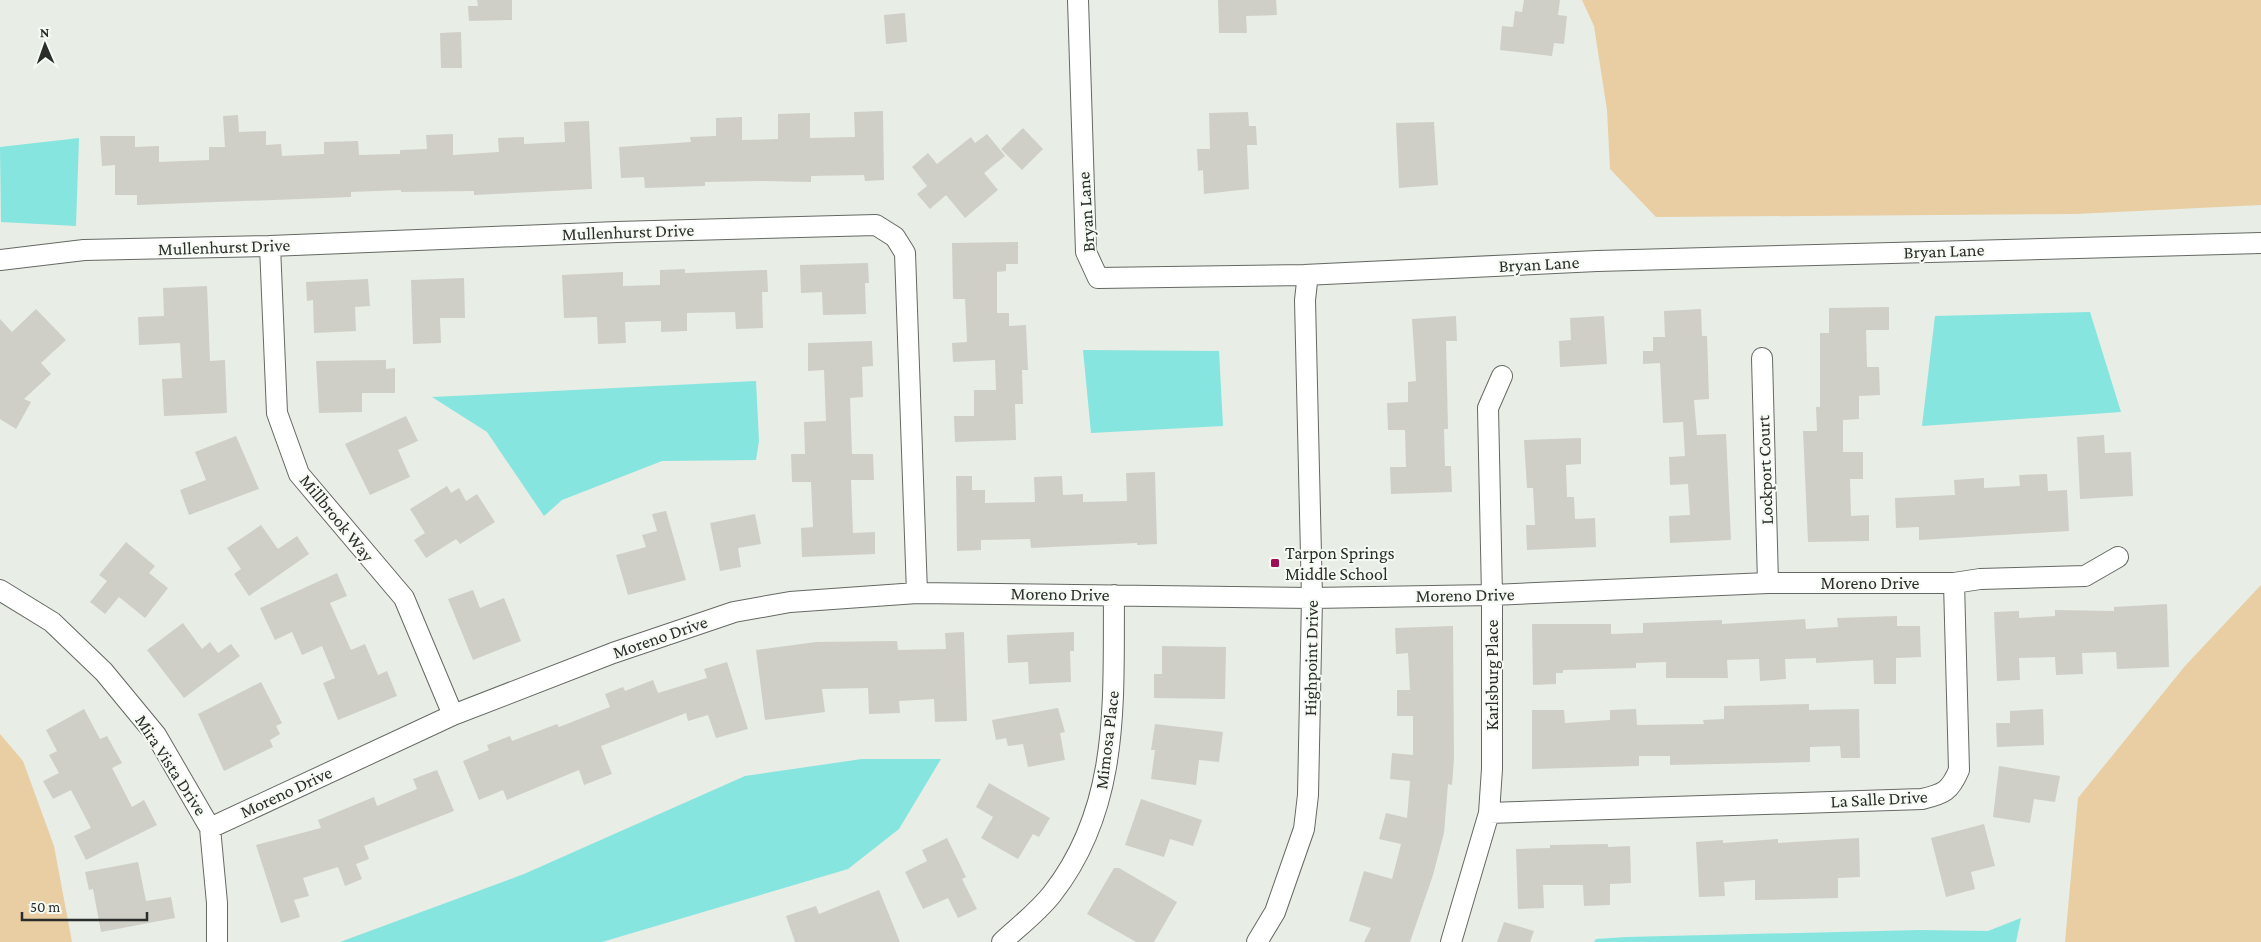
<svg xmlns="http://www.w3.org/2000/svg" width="2261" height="942" font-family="'Crimson Pro',serif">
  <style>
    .green { fill: #e8cea2 }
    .water { fill: #86e5df }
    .building { fill: #cfcfc7 }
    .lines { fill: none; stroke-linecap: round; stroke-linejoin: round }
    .minor-casing { stroke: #656963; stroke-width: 22 }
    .minor { stroke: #fff; stroke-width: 20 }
    .poi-dot { fill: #a00e55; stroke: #f5faf3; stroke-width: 2 }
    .labels { text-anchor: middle; stroke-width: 4; stroke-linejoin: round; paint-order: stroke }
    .street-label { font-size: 18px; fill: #2b2d2a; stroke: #f5faf3 }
    .poi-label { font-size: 18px; fill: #2b2d2a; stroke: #f5faf3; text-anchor: start }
  </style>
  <rect width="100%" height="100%" fill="#e8ede6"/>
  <path class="green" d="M1582 0H2261V205L2075 214 1656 217 1610 169 1607 110 1594 26Z
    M2261 585V942H2065L2078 798 2185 666Z
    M0 734 23 761 54 846 72 942H0Z"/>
  <path class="water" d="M79 138 76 226 1 222 0 147Z
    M2090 312 2121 412 1922 426 1935 316Z
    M1083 350 1219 351 1223 426 1091 433Z
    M756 381 759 441 756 460 662 461 562 500 544 516 487 432 432 397Z
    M862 759H941L899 829 848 869 602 942H340L524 874 745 776Z
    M2021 918 2016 942H1594L1596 939 1626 937 1920 930 1988 931Z"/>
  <path class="building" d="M477 0H512V20L469 21 468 6H478Z
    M1218 0H1276L1277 15 1246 16 1247 33H1219Z
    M1524 0H1560L1558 15 1567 16 1564 44 1554 43 1552 56 1500 50 1502 26 1513 27 1515 11 1522 12Z
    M905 13 907 42 886 44 884 15Z
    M461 32 462 68H441L440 33Z
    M883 111 884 180 865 181 864 175 811 176V182L760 181 705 182V186L645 188 644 177 621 178 619 147 691 142 690 137 716 136V118L742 117V140L778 139V114L810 113V138L855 137 854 112Z
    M1248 112 1249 126H1256L1257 145H1247L1249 189 1204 194 1203 170 1198 171 1197 149H1210L1209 113Z
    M238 115 239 132 266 131V145L281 144 282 156 324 154V142L358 141 359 155 400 154V150L427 149 426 135 453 134V155L499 152 498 138 524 137V144L565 142 564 122 589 121 592 189 474 195V191L401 192V190L351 192V197L137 205V195H115V165L102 166 100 136H135V147L159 146V162L209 160V147H225L223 116Z
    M1434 122 1438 185 1399 188 1396 123Z
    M1023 128 1043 149 1022 170 1001 149Z
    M987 134 1005 156 984 173 998 190 965 218 946 195 930 209 917 194 927 186 912 167 928 153 937 164 971 137 975 143Z
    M1018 242V264H1006V271L997 272V313H1009V326L1026 325 1028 370H1022L1023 404H1015L1016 440 955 442 954 416H974V390H996L995 360 953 362 952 343 967 342 965 299H953L952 243Z
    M868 263 869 283H865L866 314 823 315 822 292 801 293 800 265Z
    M685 269V273L767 270 768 292H762L763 328 736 329 735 312 687 313V331L661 332V321L625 322 626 343 598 344 597 317 564 318 562 275 623 272V286L660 285V270Z
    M464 278 465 318H440L441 343 413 344 411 280Z
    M368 279 370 306 355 307 356 331 314 333 313 300 307 301 306 282Z
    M207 286 210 361 225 360 227 413 164 416 162 379 182 378 180 343 139 345 138 317 164 316 163 288Z
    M1889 307V330H1866L1867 367H1879L1880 395 1859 396V419L1843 420V452H1863V479H1850L1851 516 1869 515V541L1808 542 1803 431H1817L1816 407H1820V333H1829V308Z
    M36 309 66 340 41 363 51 374 24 399 31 402 16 429 0 419V319L12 332Z
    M1701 309 1702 336H1707L1709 399 1694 400 1697 435 1726 434 1731 540 1670 543 1669 516 1690 515 1688 484 1670 485 1669 457 1685 456 1683 422 1663 423 1660 363 1643 364V351H1653V337H1665L1664 311Z
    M1456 316 1457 341H1446L1448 429H1444L1445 466H1451L1452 492 1391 494 1390 467H1406L1405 430H1388L1387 403 1408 402V382L1416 381 1412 319Z
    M1604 316 1607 364 1560 367 1559 341 1571 340 1570 318Z
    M872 341 873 366 862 367 863 397 850 398 852 454H873L874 480H851L853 533 875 532V554L802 557 801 528 813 527 811 482H792L791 454H805L804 422 826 421 824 370 808 371V343Z
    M386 360V369L395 368V393H362V412L319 413 316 361Z
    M406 416 418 441 398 450 410 477 370 495 345 444Z
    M2104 435 2105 453 2131 452 2133 496 2080 499 2077 437Z
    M236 436 259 489 189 515 180 490 206 480 195 452Z
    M1581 438V464L1566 465 1567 497H1574L1575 519 1595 518 1596 547 1527 550 1526 525H1535L1533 488H1527L1524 440Z
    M1155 472 1157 544 1137 545V543L1031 548 1030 539 981 540V550L957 551 956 476H972V490H985V503L1035 502 1034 477 1062 476 1063 495 1083 494V502L1127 501 1126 473Z
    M2047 474 2048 491 2067 490 2069 531 1919 540V527L1896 528 1895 498 1955 495 1954 480 1984 478V488L2020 486 2019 475Z
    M447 486 451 493 459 488 466 501 477 494 495 522 460 544 456 539 426 558 414 540 425 533 410 509Z
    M666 511 686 580 628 595 616 555 646 547 642 535 657 531 652 514Z
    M755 514 761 544 738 548 741 567 720 571 710 523Z
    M261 525 278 549 297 536 309 554 249 596 234 574 241 569 227 548Z
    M126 542 155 566 149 573 168 588 145 618 119 597 105 614 90 602 107 581 99 575Z
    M337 573 347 596 330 603 351 650 365 644 378 675 387 671 397 696 338 720 323 683 335 678 322 646 302 655 292 632 275 640 260 608Z
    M473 590 480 608 504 598 521 641 473 660 448 599Z
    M2167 604 2169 667 2117 669 2116 652 2082 653 2083 674 2056 675 2055 657 2019 658 2020 680 1997 681 1994 612 2019 611V618L2055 616V610L2114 611V607Z
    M1897 616V626H1920L1921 657 1896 658V684H1874L1873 660 1816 663V658L1785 659 1786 679 1760 681 1759 659 1727 660 1728 678H1666V662L1636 663V668L1563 670V673H1556V684L1533 685 1532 624H1611V634L1643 633V623L1722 620V624L1805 619 1806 629 1838 627 1837 618Z
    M183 623 202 649 210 642 218 653 231 644 240 656 184 698 147 650Z
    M1453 626 1454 759 1452 785 1448 784 1444 833 1433 875 1410 942H1364L1371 928 1349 921 1364 871 1392 879 1401 844 1379 839 1386 813 1407 818 1410 781 1390 779 1392 753 1413 755V716H1397V690H1410L1408 653 1396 654 1395 628Z
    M964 632 967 721 935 722 934 699 899 701 900 713 869 714 868 688 822 689 825 712 765 720 756 650 816 642 897 641 898 650 946 649 945 633Z
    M1074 632V651H1070L1071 682 1029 684 1028 662 1008 663 1007 635Z
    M1162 646 1226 647 1225 699 1154 698V674H1162Z
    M727 662 748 729 716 738 708 715 688 721 686 713 601 746 612 774 584 785 579 770 507 800 503 790 479 800 463 761 489 750 487 745 510 736 512 741 557 724 559 727 610 707 605 694 623 687 625 691 653 680 658 693 707 678 704 669Z
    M261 682 282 723 276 726 280 734 270 740 273 747 224 771 198 714Z
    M1809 704V710L1859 709 1860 758H1841L1840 746 1810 747V762L1670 765V756H1639V766L1532 769V710H1564L1565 723 1610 720V710L1636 709 1637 725 1704 724 1703 720 1724 719V706Z
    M1058 708 1065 732 1060 733 1065 760 1028 767 1023 744 1008 746 1006 738 996 740 992 720Z
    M84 709 100 739 107 736 122 763 112 768 132 807 144 800 157 825 86 860 74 836 91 828 71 790 53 799 43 781 59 773 49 755 57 751 46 730Z
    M2043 709 2044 745 1997 747 1996 723H2010V711Z
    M1155 724 1223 732 1219 762 1199 760 1196 785 1151 779 1155 750H1151Z
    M1999 766 2060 776 2055 802 2034 799 2030 823 1993 817Z
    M437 770 454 811 364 846 369 859 356 864 362 879 345 886 338 867 303 878 309 896 294 900 300 917 281 923 256 845 321 828 318 820 374 797 377 806 417 789 413 779Z
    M989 783 1050 818 1039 837 1033 834 1018 859 981 838 993 817 976 807Z
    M1141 799 1202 820 1193 846 1170 839 1164 857 1125 845Z
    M1984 824 1995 866 1971 872 1975 889 1946 897 1931 838Z
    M947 838 966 877 962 879 977 909 958 918 948 898 923 909 905 872 927 861 922 850Z
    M1859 838 1860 877 1838 878V898L1755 900V880L1724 882 1725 896 1699 897 1696 842 1723 840V843L1778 839V843Z
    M1608 844V847L1630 846 1631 883 1610 884V905L1584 906 1583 885H1543L1544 908 1518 909 1516 849 1550 848V845Z
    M138 862 146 901 171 897 175 918 101 932 93 889 89 890 85 872Z
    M1114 868H1119L1177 902 1154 942H1136L1087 914Z
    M879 890 900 942H795L786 916 816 906 819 914Z
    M1504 922 1534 931 1530 942H1497Z"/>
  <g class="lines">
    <defs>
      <path id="minor" d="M1078 0 1086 252 1098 278 1304 275 1597 261 2261 243
        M270 246 277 413 299 474 404 598 453 715
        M0 260 84 250 270 246 617 232 876 225 895 237 905 253 917 593
        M1762 358 1768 583
        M0 590 52 622 104 672 156 735 210 828 217 903V942
        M1489 813 1922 799C1944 794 1950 791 1959 770L1954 583
        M210 828 453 715 613 653 734 612 790 602 917 593 1312 598 1492 595 1768 583H1954L1980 579 2085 576 2118 557
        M1002 942C1018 927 1038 912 1052 894 1121 806 1113 700 1114 595
        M1257 942 1275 912 1304 829 1308 795 1312 598 1305 300 1307 282 1304 275
        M1451 942 1489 813 1492 769V595L1488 408 1502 376"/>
    </defs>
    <use href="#minor" class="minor-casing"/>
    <use href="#minor" class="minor"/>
  </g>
  <rect class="poi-dot" x="1270" y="558" width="10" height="10" rx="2.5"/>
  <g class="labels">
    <g class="street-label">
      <text transform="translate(1086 212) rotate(-94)" y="6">Bryan Lane</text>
      <text transform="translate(628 232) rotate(-2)" y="6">Mullenhurst Drive</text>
      <text transform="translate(224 247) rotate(-2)" y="6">Mullenhurst Drive</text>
      <text transform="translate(1944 251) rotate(-2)" y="6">Bryan Lane</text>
      <text transform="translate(1539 264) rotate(-3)" y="6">Bryan Lane</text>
      <text transform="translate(1765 470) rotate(-92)" y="6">Lockport Court</text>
      <text transform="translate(337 518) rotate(51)" y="6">Millbrook Way</text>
      <text x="1870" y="589">Moreno Drive</text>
      <text transform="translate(1060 594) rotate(1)" y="6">Moreno Drive</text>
      <text transform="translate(1465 595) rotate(-1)" y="6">Moreno Drive</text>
      <text transform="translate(660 637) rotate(-19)" y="6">Moreno Drive</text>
      <text transform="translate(1311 658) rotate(-89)" y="6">Highpoint Drive</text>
      <text transform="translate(1492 675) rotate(-90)" y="6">Karlsburg Place</text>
      <text transform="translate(1107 740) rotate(-83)" y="6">Mimosa Place</text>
      <text transform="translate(171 765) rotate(57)" y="6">Mira Vista Drive</text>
      <text transform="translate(286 792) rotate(-25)" y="6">Moreno Drive</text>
      <text transform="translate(1879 799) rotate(-3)" y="6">La Salle Drive</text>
    </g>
    <g class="poi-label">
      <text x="1285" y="559">Tarpon Springs<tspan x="1285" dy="21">Middle School</tspan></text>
    </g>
  </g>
  <g transform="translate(45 45) rotate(358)" stroke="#f5faf3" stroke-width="4" paint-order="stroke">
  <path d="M0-4L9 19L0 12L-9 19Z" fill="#2b2d2a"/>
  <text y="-8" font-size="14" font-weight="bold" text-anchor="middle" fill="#2b2d2a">N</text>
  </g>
  <path d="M22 912v8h125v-8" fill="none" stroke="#2b2d2a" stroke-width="2.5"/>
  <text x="30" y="912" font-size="15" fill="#2b2d2a" stroke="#f5faf3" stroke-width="4" paint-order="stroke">50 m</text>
</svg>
